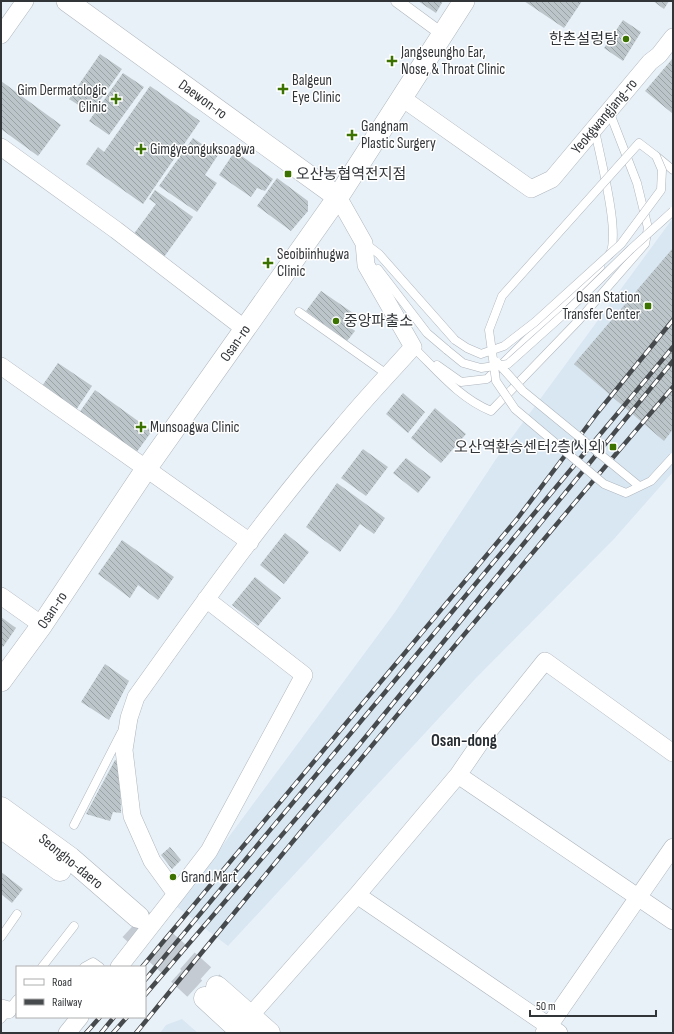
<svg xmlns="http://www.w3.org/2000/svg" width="674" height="1034" font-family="'Sofia Sans Condensed','Noto Sans KR',sans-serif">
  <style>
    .built { fill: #d9e7f3 }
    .building { fill: url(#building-back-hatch) }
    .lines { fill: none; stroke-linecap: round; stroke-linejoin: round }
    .secondary-tunnel { stroke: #c4cbd2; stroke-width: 22; stroke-dasharray: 22 11; stroke-linecap: butt }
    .service-casing { stroke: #afb6bd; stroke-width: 9 }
    .pedestrian-casing { stroke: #afb6bd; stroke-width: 13 }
    .minor-casing { stroke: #afb6bd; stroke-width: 18 }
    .tertiary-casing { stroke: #afb6bd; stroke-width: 22 }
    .secondary-casing { stroke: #afb6bd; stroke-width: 23 }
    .service { stroke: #fff; stroke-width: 8 }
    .pedestrian { stroke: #fff; stroke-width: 12 }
    .minor { stroke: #fff; stroke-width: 17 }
    .tertiary { stroke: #fff; stroke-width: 21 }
    .secondary { stroke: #fff; stroke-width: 22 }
    .rail-casing { stroke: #464a4d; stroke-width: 4.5 }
    .rail { stroke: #fff; stroke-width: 3; stroke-dasharray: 9; stroke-linecap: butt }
    .service-bridge-casing { stroke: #afb6bd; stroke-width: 9; stroke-linecap: butt }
    .service-bridge { stroke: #fff; stroke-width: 8 }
    .poi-dot { fill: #3b7200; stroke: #fff; stroke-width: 1.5 }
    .labels { text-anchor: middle; stroke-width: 3; stroke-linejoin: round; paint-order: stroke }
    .poi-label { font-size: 15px; fill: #323538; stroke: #fff; text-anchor: start }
    .street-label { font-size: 15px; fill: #323538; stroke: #fff }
    .quarter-label { font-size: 17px; font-weight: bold; fill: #282e33; stroke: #fff }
  </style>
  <defs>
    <pattern id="building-back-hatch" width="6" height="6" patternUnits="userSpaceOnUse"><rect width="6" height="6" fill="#bcc6ca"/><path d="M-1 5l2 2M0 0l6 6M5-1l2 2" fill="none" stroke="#99a2a5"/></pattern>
  </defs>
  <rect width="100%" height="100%" fill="#e9f1f8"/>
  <path class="built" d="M673 218V472L614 539 476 678 228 946 177 907 395 612 496 459Z
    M182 1019 198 1033H160L166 1025Z"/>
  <path class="building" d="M418 1H443L436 13Z
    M524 1H582L564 28Z
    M653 1H669L664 9Z
    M623 20 641 32 623 61 604 48Z
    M100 54 122 69 91 113 69 99Z
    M673 58V111L672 113 645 91Z
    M123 73 144 87 109 135 89 121Z
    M1 81 61 125 38 156 1 129Z
    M150 86 200 121 143 204 86 164 98 147 104 152Z
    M193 138 218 155 205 175 217 183 197 212 159 186Z
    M235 151 273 179 265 191 257 188 251 197 219 175Z
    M277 178 308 201V211L291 231 257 206Z
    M155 190 193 217 164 257 133 235 156 204 149 199Z
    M673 248V429L664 441 574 364Z
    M321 291 356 315 348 326 355 331 347 341 306 311Z
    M58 363 92 386 76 410 42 386Z
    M95 390 152 431 136 453 79 413Z
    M403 393 425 412 408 433 386 414Z
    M435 408 466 434 441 463 411 438Z
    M363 449 388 467 366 496 341 478Z
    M406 458 431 477 418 493 393 473Z
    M337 483 385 518 374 534 360 524 340 552 306 527Z
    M285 533 309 552 284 584 260 565Z
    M122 540 174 577 158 600 138 585 130 598 98 574Z
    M255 577 281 598 258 626 232 605Z
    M1 617 16 628 3 647 1 645Z
    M105 664 129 681 109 720 81 702Z
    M115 760 120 762 121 813 113 812 110 821 86 814Z
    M170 847 181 860 172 869 161 855Z
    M1 872 23 889 12 903 1 894Z"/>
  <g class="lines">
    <path class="secondary-tunnel" d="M138 917 217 987
      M130 929 205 998"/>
    <defs>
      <path id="service" d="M595 130C599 154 622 237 609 255
        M656 156 673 170
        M366 244 379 254 455 340
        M378 269 427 333 447 350
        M299 312 388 375
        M413 347C437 370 459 398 491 411L579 320 645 244 648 228 637 183 609 111
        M437 365 461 382 487 379 600 267
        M74 825 121 733
        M1 937 17 914
        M42 967 74 926
        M84 967 93 962 100 967
        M1 1019 17 999"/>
      <path id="pedestrian" d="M397 1 442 34"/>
      <path id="minor" d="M1 35 25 1
        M402 98 531 189 552 179 650 62 659 55 673 37
        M1 147 116 230 245 329
        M1 366 250 542
        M1 596 42 625
        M458 775 673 921
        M176 894 209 851 304 675 206 599
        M119 967 176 894 152 861 132 816 124 750 129 718 136 697C201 606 267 513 341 428 364 400 389 374 413 347L366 265 364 243 338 197
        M1 1008 8 1010
        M250 1016 357 895
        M67 1033 80 1017
        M544 1033 673 847
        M559 1033 357 895 458 775 484 737 545 661 673 753"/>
      <path id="tertiary" d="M67 1 338 197
        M1 681 42 625 146 469 338 197 464 1"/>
      <path id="secondary" d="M1 808 70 858 138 917
        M1 827 60 870
        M217 987 269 1033
        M205 998 243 1033"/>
    </defs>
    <use href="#service" class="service-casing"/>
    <use href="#pedestrian" class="pedestrian-casing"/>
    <use href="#minor" class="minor-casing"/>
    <use href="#tertiary" class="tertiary-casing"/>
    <use href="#secondary" class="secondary-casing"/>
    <use href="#service" class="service"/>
    <use href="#pedestrian" class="pedestrian"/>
    <use href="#minor" class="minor"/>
    <use href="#tertiary" class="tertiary"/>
    <use href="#secondary" class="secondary"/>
    <defs>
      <path id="rail" d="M142 967 517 519 598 412 673 320
        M145 980 673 347
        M145 995 359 745 673 361
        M86 1033 100 1017
        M101 1033 114 1017
        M113 1033 127 1017
        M136 1033C313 816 491 600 673 387"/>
    </defs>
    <use href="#rail" class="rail-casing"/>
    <use href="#rail" class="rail"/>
    <defs>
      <path id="service-bridge" d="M455 340 467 348 481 354 504 346 535 322 621 244 661 190 662 170 656 156 639 143 502 296 489 330 496 381 515 409 604 484 626 493 651 481 673 457
        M447 350 463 363 481 368 508 364 565 313 631 249 673 211
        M497 362 523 391 639 486"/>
    </defs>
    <use href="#service-bridge" class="service-bridge-casing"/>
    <use href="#service-bridge" class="service-bridge"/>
  </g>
  <g class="poi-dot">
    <circle cx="626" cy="39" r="4"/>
    <path d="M390 55h4v4h4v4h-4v4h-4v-4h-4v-4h4z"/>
    <path d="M281 83h4v4h4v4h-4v4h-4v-4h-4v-4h4z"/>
    <path d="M114 93h4v4h4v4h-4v4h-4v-4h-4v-4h4z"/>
    <path d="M350 129h4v4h4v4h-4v4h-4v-4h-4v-4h4z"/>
    <path d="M139 143h4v4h4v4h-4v4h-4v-4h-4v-4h4z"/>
    <rect x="284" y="170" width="8" height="8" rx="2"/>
    <path d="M266 257h4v4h4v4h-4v4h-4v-4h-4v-4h4z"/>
    <rect x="644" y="302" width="8" height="8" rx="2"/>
    <circle cx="336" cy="321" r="4"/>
    <path d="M139 421h4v4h4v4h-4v4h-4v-4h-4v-4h4z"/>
    <rect x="609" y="443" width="8" height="8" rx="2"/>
    <circle cx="173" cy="877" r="4"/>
  </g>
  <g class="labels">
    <g class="poi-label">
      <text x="618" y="44" text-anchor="end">한촌설렁탕</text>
      <text x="401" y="57">Jangseungho Ear,<tspan x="401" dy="17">Nose, &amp; Throat Clinic</tspan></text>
      <text x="292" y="85">Balgeun<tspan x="292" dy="17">Eye Clinic</tspan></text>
      <text x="107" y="95" text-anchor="end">Gim Dermatologic<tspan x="107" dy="17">Clinic</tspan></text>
      <text x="361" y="131">Gangnam<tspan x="361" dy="17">Plastic Surgery</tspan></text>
      <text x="150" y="154">Gimgyeonguksoagwa</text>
      <text x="296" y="179">오산농협역전지점</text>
      <text x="277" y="259">Seoibiinhugwa<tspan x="277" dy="17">Clinic</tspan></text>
      <text x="640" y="302" text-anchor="end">Osan Station<tspan x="640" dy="17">Transfer Center</tspan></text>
      <text x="344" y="326">중앙파출소</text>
      <text x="150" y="432">Munsoagwa Clinic</text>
      <text x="605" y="452" text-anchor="end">오산역환승센터2층(시외)</text>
      <text x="181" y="882">Grand Mart</text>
    </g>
    <g class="street-label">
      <text transform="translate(203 99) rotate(36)" y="5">Daewon-ro</text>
      <text transform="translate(604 116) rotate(-50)" y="5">Yeokgwangjang-ro</text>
      <text transform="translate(235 343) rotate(-55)" y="5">Osan-ro</text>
      <text transform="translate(52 610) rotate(-56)" y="5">Osan-ro</text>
      <text transform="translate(71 861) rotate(39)" y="5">Seongho-daero</text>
    </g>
    <g class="quarter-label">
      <text x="464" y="746">Osan-dong</text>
    </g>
  </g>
  <rect width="674" height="1034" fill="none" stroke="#323538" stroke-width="4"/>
  <rect x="16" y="966" width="130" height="52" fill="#ffffff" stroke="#adaeaf"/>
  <rect x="24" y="979" width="20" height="6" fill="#ffffff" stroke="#adaeaf"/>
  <text x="52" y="986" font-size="12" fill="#323538">Road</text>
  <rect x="24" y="999" width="20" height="6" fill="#464a4d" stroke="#adaeaf"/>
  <text x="52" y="1006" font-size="12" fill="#323538">Railway</text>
  <path d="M530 1010v6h126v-6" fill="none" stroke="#323538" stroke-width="2"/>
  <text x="536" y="1010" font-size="12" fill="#323538" stroke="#ffffff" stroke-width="3" paint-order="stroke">50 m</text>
</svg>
